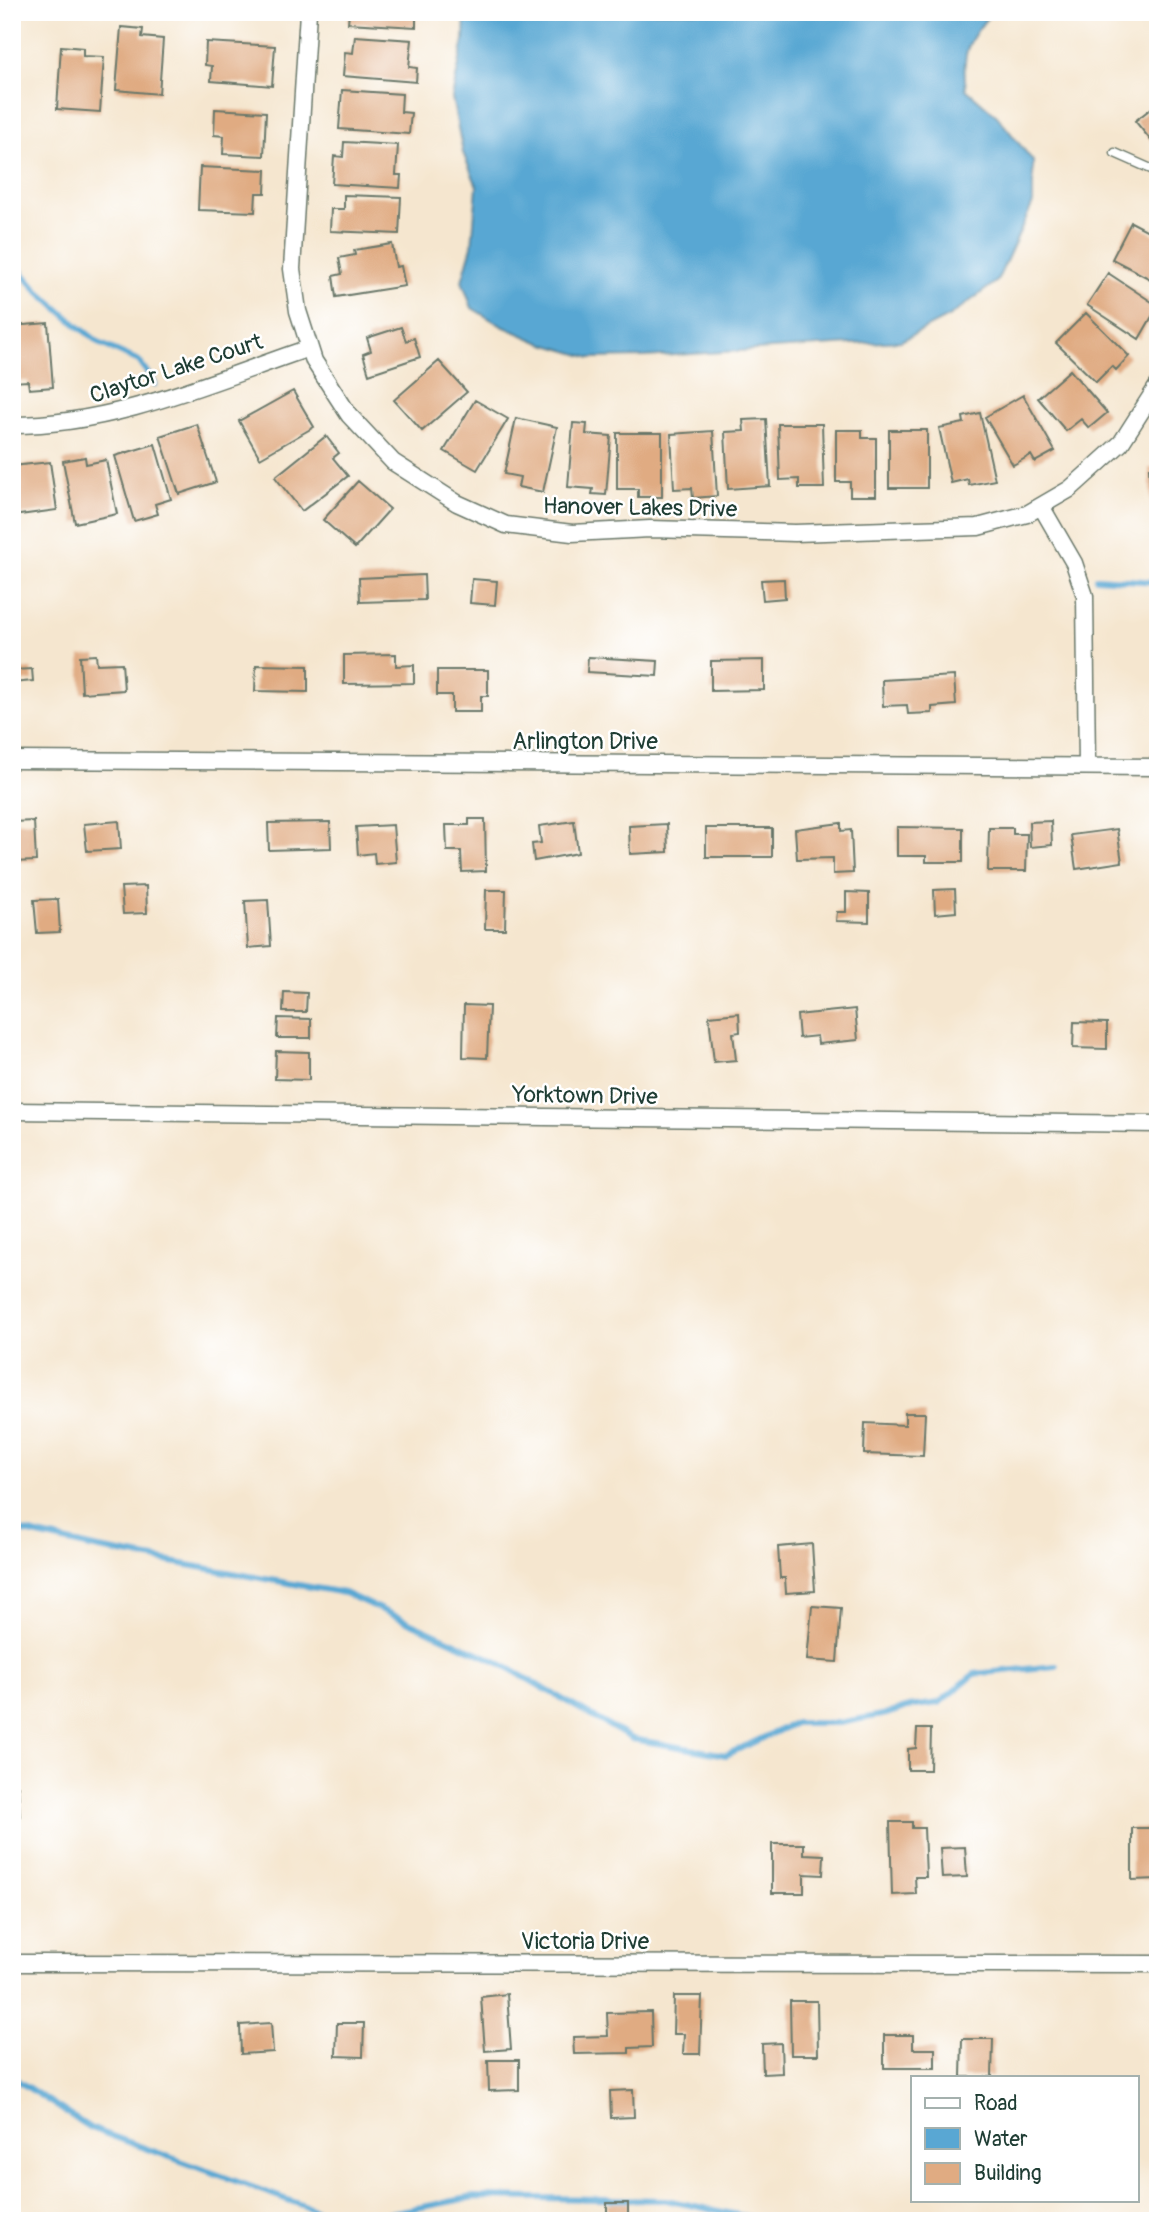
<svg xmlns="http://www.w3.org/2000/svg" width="1170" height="2233" font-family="Pangolin,sans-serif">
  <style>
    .water { fill: #59a7d3; stroke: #3c7284; stroke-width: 2 }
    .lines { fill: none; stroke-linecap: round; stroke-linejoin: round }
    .stream { stroke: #59a7d3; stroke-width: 6 }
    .building { fill: #e0ab82 }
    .lane-casing { stroke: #6a786a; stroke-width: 11 }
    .street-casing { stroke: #6a786a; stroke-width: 19 }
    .lane { stroke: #fff; stroke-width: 8 }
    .street { stroke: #fff; stroke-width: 16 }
    .labels { text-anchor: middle; stroke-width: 5; stroke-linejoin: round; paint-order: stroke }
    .street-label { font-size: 23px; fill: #1f3d34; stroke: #fff }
  </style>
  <rect width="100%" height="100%" fill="#fff"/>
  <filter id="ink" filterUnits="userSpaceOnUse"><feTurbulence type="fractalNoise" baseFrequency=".0143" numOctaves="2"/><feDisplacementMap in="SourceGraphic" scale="14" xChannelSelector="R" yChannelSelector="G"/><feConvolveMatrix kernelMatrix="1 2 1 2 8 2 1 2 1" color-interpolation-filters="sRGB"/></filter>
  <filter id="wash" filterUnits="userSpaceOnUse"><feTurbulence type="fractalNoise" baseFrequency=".00686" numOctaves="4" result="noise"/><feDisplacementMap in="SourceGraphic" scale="28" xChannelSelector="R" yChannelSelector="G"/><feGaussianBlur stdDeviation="1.57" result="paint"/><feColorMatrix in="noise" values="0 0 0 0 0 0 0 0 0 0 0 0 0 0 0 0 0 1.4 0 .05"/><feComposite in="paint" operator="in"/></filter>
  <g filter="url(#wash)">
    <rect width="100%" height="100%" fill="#f5e6cf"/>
    <path class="water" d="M465 12H992C968 40 961 52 966 89L997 116 1033 161V203L997 281 950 316 901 341 644 357 591 358 541 343 502 326 472 308 462 281 472 246 477 186 463 153 452 98 464 40Z"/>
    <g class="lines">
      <path class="stream" d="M12 261 38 291 78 326 101 344 139 361 155 384
        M1096 578 1158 582
        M12 1529 99 1549 344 1593 496 1661 632 1739 726 1755 795 1723H839L887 1714 908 1707 939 1703 974 1674 1056 1666
        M12 2077 90 2128 337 2218 370 2217 474 2197 666 2200 766 2221"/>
    </g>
    <g id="blocks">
      <path class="building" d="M349 12 416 13V27L348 23Z
        M121 27 143 29 142 37 163 39 159 94 116 90Z
        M355 36 412 40 409 67 417 68 416 82 343 76 345 52 353 53Z
        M206 42 275 46 272 86 211 81 212 66 205 65Z
        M61 46 83 48V56L104 57 100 112 57 109Z
        M342 90 402 94 401 112 411 113 409 134 339 129Z
        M1158 103V139L1153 143 1135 121Z
        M215 109 266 112 264 156 223 154 224 136 214 135Z
        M344 142 398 145 396 175H401L400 188 332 184 334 156 343 157Z
        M200 167 266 170 265 193H256L255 212 198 210Z
        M344 195 401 197 399 234 330 231 331 209H344Z
        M1131 222 1158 236V283L1112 259Z
        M392 244 396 267 401 266 405 286 336 297 333 276 342 274 339 258 355 255 354 250Z
        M1108 273 1158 306 1139 339 1087 305Z
        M1086 313 1129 356 1116 370 1112 366 1096 382 1056 343Z
        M48 323 53 387 29 389 28 381 12 382V326Z
        M401 327 406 341 414 338 420 357 369 374 363 354 371 351 367 338Z
        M439 361 467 392 422 431 394 400Z
        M1070 370 1107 413 1089 428 1081 419 1066 431 1038 398Z
        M293 391 314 427 260 458 239 421Z
        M1023 395 1055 451 1035 462 1031 455 1013 465 985 417Z
        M475 400 508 419 477 470 444 451Z
        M980 413 995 480 969 485 968 479 951 483 939 428 964 423 963 417Z
        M516 418 557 427 543 492 518 487 520 477 504 474Z
        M766 419 770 486 728 489 725 432 744 431 743 420Z
        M573 423 587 424 586 434 611 436 606 495 592 494 593 489 568 487Z
        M197 424 216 482 179 494 160 436Z
        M778 424H822L824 488H799V479L780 480Z
        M836 430H862V438H876V496H850V482H836Z
        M889 430H927V488H889Z
        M713 431 717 496 693 498 692 488 674 489 671 434Z
        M617 433H662V497H638V489H617Z
        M326 436 339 453 333 458 348 476 302 511 275 477Z
        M155 444 171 499 155 504 158 514 134 521 115 456Z
        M85 457 86 464 106 460 117 514 75 523 63 461Z
        M50 462 57 510 12 516V466Z
        M1149 468H1158V519H1152Z
        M358 481 390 509 355 548 323 520Z
        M424 575 425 600 360 602 359 578Z
        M472 579 497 581 495 605 470 603Z
        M784 579 785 598 763 600 761 580Z
        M396 654V666L414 665V683L344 684V655Z
        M96 655 97 664 122 663 124 690 82 693 80 656Z
        M588 657 658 661 657 676 587 672Z
        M764 660V690L711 691V661Z
        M256 665 308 666V692L255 691Z
        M32 669 33 681 12 683V670Z
        M437 670H488V696H481V712H452V695H437Z
        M954 676 956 705 932 707V713L908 714 907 705 883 706 882 680Z
        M469 819H485L486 871 462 872 461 851H447L446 825H469Z
        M34 821 36 861 12 862V822Z
        M119 821 121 849 87 851 84 824Z
        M574 821 578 853 534 861 532 844 541 843 539 826Z
        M1051 821 1052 845 1030 847 1029 822Z
        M330 822 331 848 269 850 268 823Z
        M841 823V831L851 830 853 873 833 874V858L797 859 795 829Z
        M667 824 668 852 630 854 629 826Z
        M393 825 396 862 375 864 374 853 358 855 356 827Z
        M897 827 963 828V862H926V856H897Z
        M706 828H772V857H706Z
        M989 828H1013V834H1027L1026 871H988Z
        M1117 829 1122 862 1076 869 1071 835Z
        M146 886 147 913 123 914 121 887Z
        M955 889 956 912 935 914 934 890Z
        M486 890H506L505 929H485Z
        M846 892 869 893V922L836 921 837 912H846Z
        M58 899 60 932 37 933 34 900Z
        M268 900 271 946 248 948 245 901Z
        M284 992 307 993 306 1012H283Z
        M464 1005 489 1006 487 1058 463 1057Z
        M855 1009 858 1040 818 1044 817 1036 799 1038 797 1015Z
        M739 1013 740 1032 733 1033 736 1060 714 1062 709 1016Z
        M278 1018 311 1019V1038H277Z
        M1074 1022 1107 1023V1049L1073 1048Z
        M276 1051 309 1052V1080L275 1079Z
        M905 1413H925L923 1456 864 1454 865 1423 905 1425Z
        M812 1544 815 1591 786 1593 785 1578H780L778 1547Z
        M812 1606 841 1608 837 1662 807 1660Z
        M917 1729H931L930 1770H908V1749L916 1748Z
        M12 1786H18L20 1819H12Z
        M890 1822H912V1828H924L926 1877H915L916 1894 892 1895Z
        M1132 1828H1158V1879L1132 1880Z
        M772 1844H804V1854L824 1855 823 1875 804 1874V1893H772Z
        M965 1847 967 1877 942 1878 940 1848Z
        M507 1994 511 2049 485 2051 481 1997Z
        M674 1996H702L700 2054H683L684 2034H673Z
        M790 2001H817L818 2055H791Z
        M651 2012 652 2047 629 2048V2053L574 2054 573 2037 608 2036 607 2013Z
        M271 2023 273 2052 241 2054 240 2025Z
        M337 2023H364L363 2057 336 2056Z
        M884 2035H913V2049H935V2068H884Z
        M962 2039H993L992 2077H961Z
        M781 2043 782 2073 763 2074 762 2044Z
        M488 2060H519V2090L489 2091Z
        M633 2090 634 2117 611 2118 610 2091Z
        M607 2203H628V2221H607Z"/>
    </g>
  </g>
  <g filter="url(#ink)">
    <use href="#blocks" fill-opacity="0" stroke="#6a786a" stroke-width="2"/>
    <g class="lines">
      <defs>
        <path id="lane" d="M1115 153 1158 172"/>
        <path id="street" d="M308 12 292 269 298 311 314 361 349 415 393 462 457 503 506 525 572 533 650 529 795 533 978 527 1027 514 1070 489 1121 443 1158 385
          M12 425C116 425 212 381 309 348
          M1041 506 1074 563 1085 596 1087 766
          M12 760 1158 767
          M12 1111 1158 1124
          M12 1963 1158 1964"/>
      </defs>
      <use href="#lane" class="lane-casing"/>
      <use href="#street" class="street-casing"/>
      <use href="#lane" class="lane"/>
      <use href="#street" class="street"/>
    </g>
  </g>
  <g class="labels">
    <g class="street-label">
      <text transform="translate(176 368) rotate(-18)" y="8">Claytor Lake Court</text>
      <text transform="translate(640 507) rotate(1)" y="8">Hanover Lakes Drive</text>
      <text x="585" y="749">Arlington Drive</text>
      <text transform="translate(585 1095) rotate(1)" y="8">Yorktown Drive</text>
      <text x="585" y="1949">Victoria Drive</text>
    </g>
  </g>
  <rect width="1170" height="2233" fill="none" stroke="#fff" stroke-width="42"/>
  <rect x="911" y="2076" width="228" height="126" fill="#ffffff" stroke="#a5b1ae" stroke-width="2"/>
  <rect x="925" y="2098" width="35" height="10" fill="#ffffff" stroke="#a5b1ae" stroke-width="2"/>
  <text x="974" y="2110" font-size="21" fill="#1f3d34">Road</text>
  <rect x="925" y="2128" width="35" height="21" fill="#59a7d3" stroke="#a5b1ae" stroke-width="2"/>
  <text x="974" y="2146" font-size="21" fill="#1f3d34">Water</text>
  <rect x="925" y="2163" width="35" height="21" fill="#e0ab82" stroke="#a5b1ae" stroke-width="2"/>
  <text x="974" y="2180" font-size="21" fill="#1f3d34">Building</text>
</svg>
